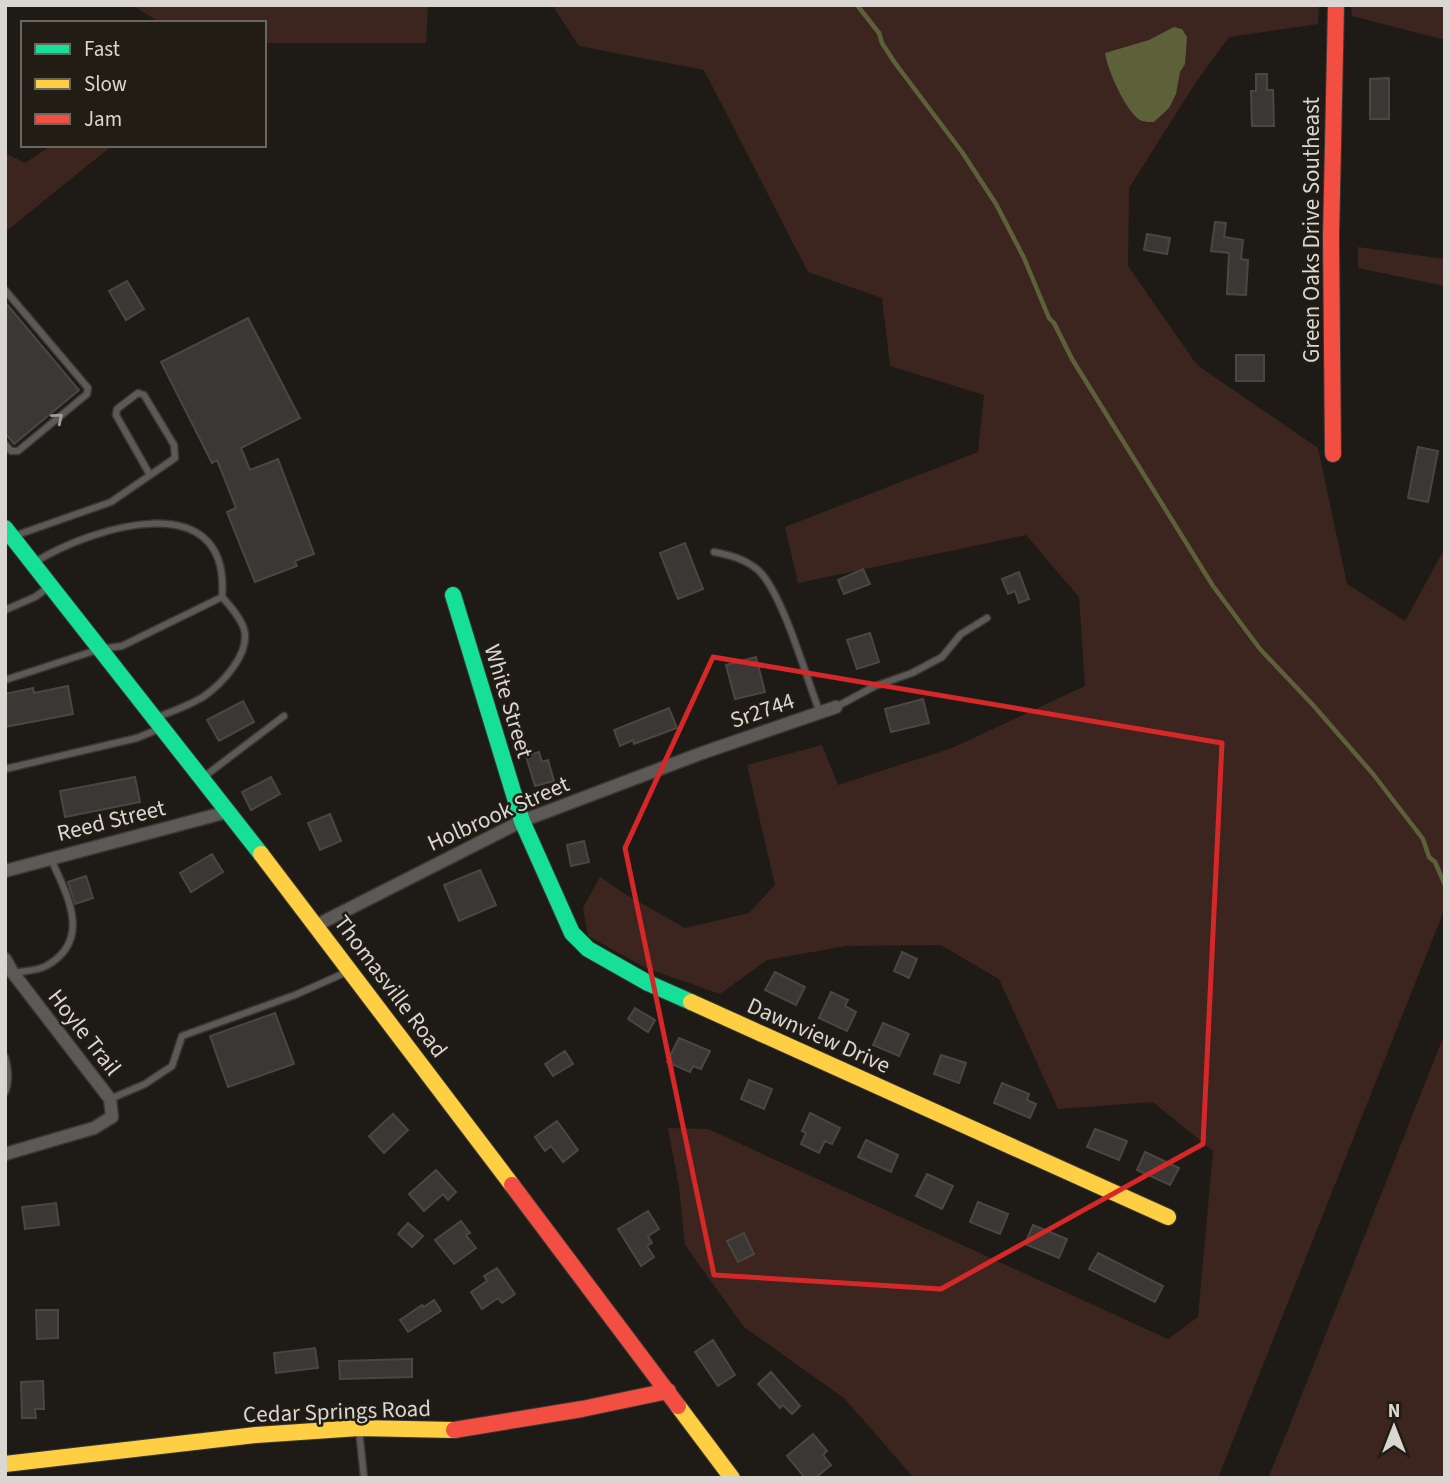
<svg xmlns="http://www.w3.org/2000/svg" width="1450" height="1483" font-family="'Source Sans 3',sans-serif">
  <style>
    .green { fill: #3c251e }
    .water { fill: #5c6139 }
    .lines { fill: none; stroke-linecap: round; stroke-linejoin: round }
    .stream { stroke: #5c6139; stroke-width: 4.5 }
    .building { fill: #3a3734; stroke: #4a4642; stroke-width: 2 }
    .lane-casing { stroke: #3a3734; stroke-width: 9 }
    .street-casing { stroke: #3a3734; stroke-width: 15 }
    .fast-casing { stroke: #3a3734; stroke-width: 18 }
    .slow-casing { stroke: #3a3734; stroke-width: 18 }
    .jam-casing { stroke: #3a3734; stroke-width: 18 }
    .lane { stroke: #5c5956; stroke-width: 6 }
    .street { stroke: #5c5956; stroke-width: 12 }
    .fast { stroke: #16e098; stroke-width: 16 }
    .slow { stroke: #ffcf43; stroke-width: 16 }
    .jam { stroke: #f24e42; stroke-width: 16 }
    .oneway { stroke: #a19e9a }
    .marked { fill: none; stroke: #d62828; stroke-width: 5; stroke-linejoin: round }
    .labels { text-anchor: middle; stroke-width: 5; stroke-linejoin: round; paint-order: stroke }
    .street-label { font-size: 23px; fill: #dad6d1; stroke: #211c14 }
  </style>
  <rect width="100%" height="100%" fill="#1e1b17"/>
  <path class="green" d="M132 5H428L426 43H264V23H161Z
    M552 5H1319L1318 24 1229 37 1196 82 1129 188 1128 266 1197 365 1318 448 1347 584 1405 621 1445 548V908L1218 1478H914L844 1398 744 1327 685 1245 679 1187 668 1128 708 1129 1168 1339 1198 1317 1213 1151 1153 1102 1058 1109 999 979 941 945 846 946 767 960 720 994 646 968 588 936 583 908 600 877 625 894 685 928 749 913 775 885 747 765 822 745 838 785 952 748 1085 686 1079 597 1026 535 798 583 785 527 978 452 984 395 890 366 882 298 808 272 704 70 579 46Z
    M1351 5H1445V40L1352 16Z
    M52 145H113L5 232V153L25 163Z
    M1358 247 1445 259V286L1358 268Z
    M1445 1033V1478H1268L1285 1437Z"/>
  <path class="water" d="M1174 27 1182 29 1187 37 1185 64 1180 72 1176 94 1169 108 1154 122C1150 122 1146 122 1142 121 1127 115 1107 69 1105 53L1149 40Z"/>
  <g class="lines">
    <path class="stream" d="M857 5 879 33 882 43 895 63 962 152 996 204 1024 258 1049 318 1054 323 1072 359 1213 586 1260 649 1313 705 1373 774 1423 839 1429 857 1435 862 1445 885"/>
  </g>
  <path class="building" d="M1256 74H1267V90H1273L1274 126H1252L1251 91H1256Z
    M1389 78V119H1370V79Z
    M1215 222 1226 223 1224 237 1243 240 1241 259 1248 260 1246 295 1227 294 1229 253 1211 251Z
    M1147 234 1170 238 1167 254 1144 250Z
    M127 281 144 309 126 320 109 291Z
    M5 302 79 390 14 444 5 433Z
    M248 318 300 418 241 448 250 470 278 459 314 554 295 561 297 566 255 582 227 512 236 508 217 460 212 463 161 362Z
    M1236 355H1264V381H1236Z
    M1418 447 1438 451 1428 502 1408 498Z
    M685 543 703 589 678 599 660 553Z
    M863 569 870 584 844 594 838 580Z
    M1019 572 1029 599 1019 603 1015 591 1008 594 1002 579Z
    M870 633 879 662 857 669 847 640Z
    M756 657 765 692 735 699 726 665Z
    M68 686 73 714 5 727V694L33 688 34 693Z
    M923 699 929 723 891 732 885 709Z
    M243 701 254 722 219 741 207 720Z
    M669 708 677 728 634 744 633 740 620 746 614 730Z
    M539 752 542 762 548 760 554 781 535 786 526 756Z
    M135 777 140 802 65 817 60 791Z
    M271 777 280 794 251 810 242 792Z
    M330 814 341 841 320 850 308 823Z
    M584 841 589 862 571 866 567 845Z
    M212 854 223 872 191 892 180 873Z
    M480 870 496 905 459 921 444 885Z
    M86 876 93 898 75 904 68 882Z
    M902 952 917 959 909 978 894 971Z
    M775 972 805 987 796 1005 765 990Z
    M831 992 848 1000 845 1006 856 1012 847 1031 819 1018Z
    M635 1008 655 1020 648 1032 628 1019Z
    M275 1013 294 1064 228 1087 210 1036Z
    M883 1023 909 1034 899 1056 873 1045Z
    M679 1038 710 1051 701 1069 693 1066 690 1072 667 1062Z
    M565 1051 573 1064 553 1076 545 1064Z
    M941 1055 966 1063 959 1083 934 1074Z
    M749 1080 772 1089 764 1109 741 1099Z
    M1002 1083 1029 1094 1027 1100 1036 1104 1030 1118 994 1103Z
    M810 1113 840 1128 832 1144 825 1141 819 1153 801 1144 806 1133 802 1131Z
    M393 1114 408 1130 384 1153 369 1136Z
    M557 1121 578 1150 563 1162 551 1146 545 1151 535 1137Z
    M1095 1129 1127 1141 1119 1160 1087 1147Z
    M866 1140 898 1155 891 1172 858 1157Z
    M1145 1152 1179 1168 1170 1185 1137 1170Z
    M436 1170 456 1192 448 1200 443 1194 424 1211 409 1194Z
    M927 1174 953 1186 942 1209 916 1196Z
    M978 1202 1008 1214 1000 1234 970 1222Z
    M56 1203 59 1225 25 1229 22 1207Z
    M648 1211 659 1229 648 1236 652 1243 647 1246 654 1257 641 1266 618 1229Z
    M461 1221 470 1233 466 1235 476 1248 454 1264 435 1240Z
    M408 1223 423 1236 412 1247 398 1234Z
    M1033 1225 1067 1239 1059 1258 1025 1244Z
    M744 1233 754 1254 738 1262 727 1241Z
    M1098 1253 1163 1286 1155 1302 1089 1269Z
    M497 1268 515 1294 502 1303 498 1298 482 1309 471 1292 487 1281 484 1276Z
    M434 1300 441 1311 408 1332 400 1320 422 1305 424 1307Z
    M36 1310H58V1338L37 1339Z
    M713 1340 735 1375 718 1386 695 1352Z
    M315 1348 318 1368 276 1373 274 1353Z
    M412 1359V1377L340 1379 339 1361Z
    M771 1372 800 1406 792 1414 783 1405 780 1408 758 1384Z
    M43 1381 44 1409H35L36 1418H22L21 1382Z
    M813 1434 827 1451 823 1455 831 1465 815 1478H805L787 1456Z"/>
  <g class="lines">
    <defs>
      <path id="lane" d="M5 290 88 388 87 394 18 451H11L5 444
        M14 536 111 502 175 458 174 445 144 395 138 393 117 409 116 415 150 475
        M714 552C730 555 745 559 758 570 782 591 807 680 820 713
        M5 610 35 597 49 587
        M5 680 100 649 122 646 222 597C231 483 92 527 35 562
        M836 707 875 686 912 673 942 657 961 634 987 618
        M157 717C172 712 189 705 203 697 222 684 251 653 244 629 240 617 230 606 222 597
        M5 769 137 738 159 729
        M205 776 284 716
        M13 973C23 971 37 971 46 966 93 940 67 895 51 859
        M5 1057C8 1068 10 1081 5 1092
        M110 1099 145 1084 172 1066 182 1036 295 995 349 971
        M359 1430 364 1478"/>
      <path id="street" d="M5 871 227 812
        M317 925 522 821 702 753 836 707
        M5 959 13 973 110 1099 112 1117 94 1128 5 1154"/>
      <path id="fast" d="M5 528 261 854
        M453 595 522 821 572 933 588 949 648 983 691 1002"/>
      <path id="slow" d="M261 854 512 1185
        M691 1002 1168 1217
        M678 1406 732 1478
        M5 1464 256 1435 359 1428 454 1430"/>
      <path id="jam" d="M1333 454 1331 237 1336 5
        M512 1185 678 1406
        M454 1430 582 1409 668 1391"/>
    </defs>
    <use href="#lane" class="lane-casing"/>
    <use href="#street" class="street-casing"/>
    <use href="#fast" class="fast-casing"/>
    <use href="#slow" class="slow-casing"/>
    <use href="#jam" class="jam-casing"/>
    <use href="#lane" class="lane"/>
    <use href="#street" class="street"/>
    <use href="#fast" class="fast"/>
    <use href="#slow" class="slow"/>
    <use href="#jam" class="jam"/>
  </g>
  <defs><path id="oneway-chevron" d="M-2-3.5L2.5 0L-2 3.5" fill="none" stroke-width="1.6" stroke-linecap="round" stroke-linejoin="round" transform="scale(1.75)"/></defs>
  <use class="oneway" href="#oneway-chevron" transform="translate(58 418) rotate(-40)"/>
  <path class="marked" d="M713 657 1222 743 1203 1144 941 1289 714 1275 625 848Z"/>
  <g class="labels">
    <g class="street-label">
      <text transform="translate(1311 230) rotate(-90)" y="8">Green Oaks Drive Southeast</text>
      <text transform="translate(509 701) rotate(73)" y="8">White Street</text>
      <text transform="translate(762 710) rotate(-19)" y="8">Sr2744</text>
      <text transform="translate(498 813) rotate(-24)" y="8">Holbrook Street</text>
      <text transform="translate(111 820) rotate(-14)" y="8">Reed Street</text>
      <text transform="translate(391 986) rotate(53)" y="8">Thomasville Road</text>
      <text transform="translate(85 1032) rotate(52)" y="8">Hoyle Trail</text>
      <text transform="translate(819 1035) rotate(24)" y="8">Dawnview Drive</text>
      <text transform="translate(337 1411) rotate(-2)" y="8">Cedar Springs Road</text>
    </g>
  </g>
  <rect width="1450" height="1483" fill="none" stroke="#dad6d1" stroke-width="14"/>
  <rect x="21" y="21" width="245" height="126" fill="#211c14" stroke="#6b6660" stroke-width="2"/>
  <rect x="35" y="44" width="35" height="10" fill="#16e098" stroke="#6b6660" stroke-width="2"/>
  <text x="84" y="56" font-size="21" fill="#dad6d1">Fast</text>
  <rect x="35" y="79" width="35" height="10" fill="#ffcf43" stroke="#6b6660" stroke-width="2"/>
  <text x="84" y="91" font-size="21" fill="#dad6d1">Slow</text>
  <rect x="35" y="114" width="35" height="10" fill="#f24e42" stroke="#6b6660" stroke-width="2"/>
  <text x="84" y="126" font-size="21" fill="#dad6d1">Jam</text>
  <g transform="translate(1394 1427)" stroke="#211c14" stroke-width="5" paint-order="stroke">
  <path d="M0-5L12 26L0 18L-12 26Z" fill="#dad6d1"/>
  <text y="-10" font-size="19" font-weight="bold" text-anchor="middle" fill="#dad6d1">N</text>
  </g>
</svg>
